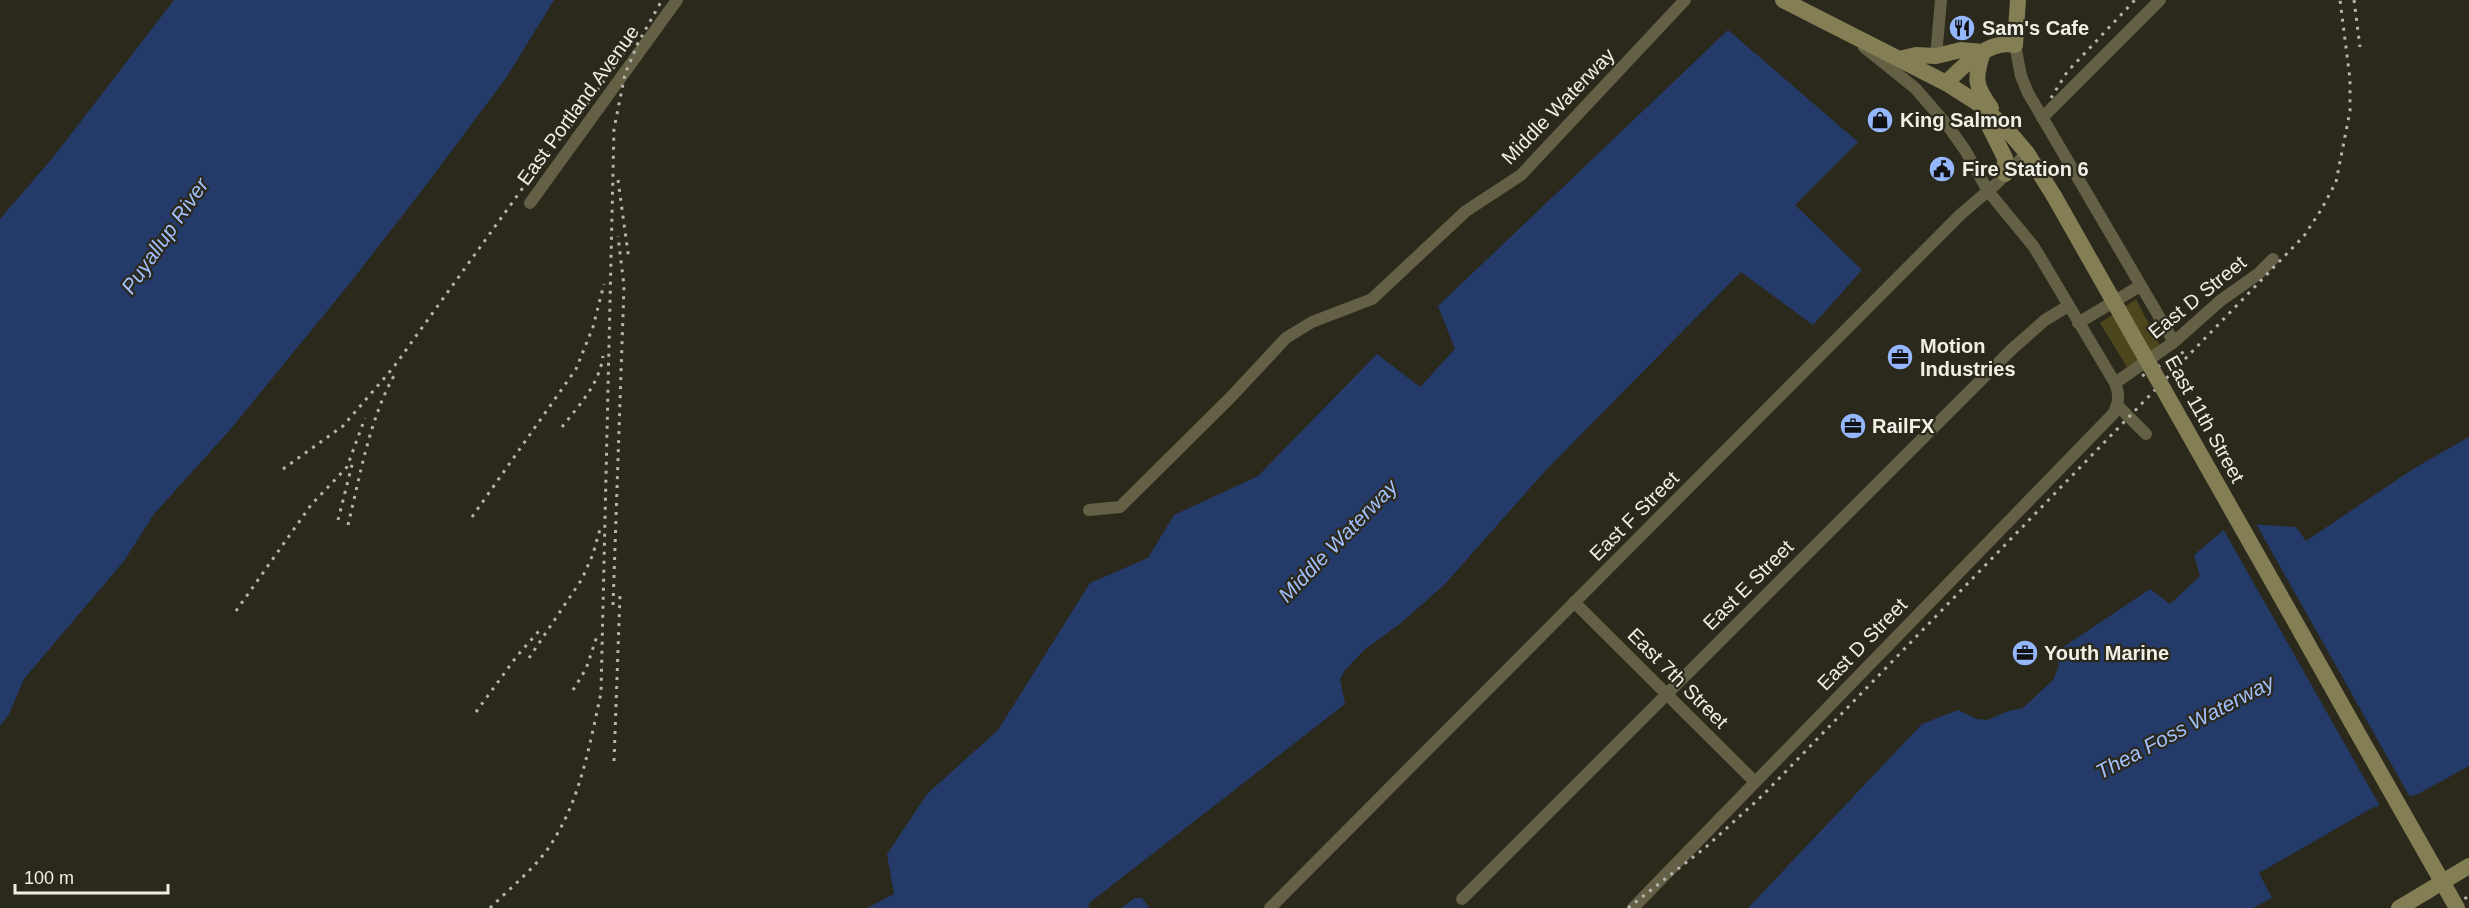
<svg xmlns="http://www.w3.org/2000/svg" width="2469" height="908" font-family="Arial,sans-serif">
  <style>
    .green { fill: #4c461d }
    .water { fill: #243a69 }
    .pier { fill: #2b291c }
    .lines { fill: none; stroke-linecap: round; stroke-linejoin: round }
    .street { stroke: #636046; stroke-width: 12 }
    .secondary { stroke: #847e55; stroke-width: 16 }
    .rail { stroke: #b6b5ab; stroke-width: 3; stroke-dasharray: 3 6; stroke-linecap: butt }
    .secondary-bridge { stroke: #847e55; stroke-width: 16 }
    .labels { text-anchor: middle; stroke-width: 4.5; stroke-linejoin: round; paint-order: stroke }
    .poi-label { font-size: 20px; font-weight: bold; fill: #f0efe6; stroke: #2b291c; text-anchor: start }
    .street-label { font-size: 20px; fill: #f0efe6; stroke: #2b291c }
    .water-label { font-size: 21px; font-style: italic; fill: #a1c0fd; stroke: #2b291c }
  </style>
  <rect width="100%" height="100%" fill="#2b291c"/>
  <path class="green" d="M2136 299 2165 355 2133 377 2100 323Z"/>
  <path class="water" d="M174 0H554L506 78 423 189 350 283 229 431 154 514 124 561 24 679 9 714 0 726V219L55 155Z
    M1728 30 1858 142 1795 205 1862 270 1813 325 1741 272 1546 470 1445 584 1401 623 1364 650 1345 670 1340 679 1345 704 1088 904 1090 908H867L894 894 887 854 927 794 998 730 1090 583 1148 558 1174 515 1258 476 1377 354 1420 387 1455 349 1438 306Z
    M2469 437V766L2418 794 2372 808 2259 873 2272 898 2253 908H1748L1922 724 1958 710 1977 719 1988 720 2008 711 2023 708 2053 680 2059 666 2056 652 2150 589 2170 604 2200 576 2194 555 2232 523 2296 527 2306 541 2413 469Z
    M1135 898H1142L1149 908H1121Z"/>
  <path class="pier" d="M2231 520 2255 522 2411 799 2381 808 2222 527Z"/>
  <g class="lines">
    <path class="street" d="M2015 45 2021 76 2028 93 2174 342
      M1936 56 1941 0
      M2042 118 2160 0
      M530 203 677 0
      M2078 323 2140 286
      M2115 383 2174 342 2220 301 2258 274 2273 259
      M2117 405 2146 434
      M1089 510 1120 507 1231 397 1286 338 1312 322 1372 299 1466 211 1521 175 1685 0
      M1574 602 1755 782
      M1462 899 2011 350 2045 320 2068 306
      M1270 908 1961 214 1995 185 2027 153
      M1633 908 2113 414C2119 402 2120 396 2115 383L2034 247 1988 191 1965 150 1948 126 1915 88 1864 47"/>
    <path class="secondary" d="M1783 0 1946 83 1976 102 2003 125 2027 153 2054 196
      M1983 52C1974 79 1975 86 1991 108
      M1899 59 1916 55 1936 56 1961 50 1983 52
      M1946 83C1964 65 1989 39 2015 45L2018 0
      M1983 114 2005 158V174
      M2302 634 2352 723
      M2399 908 2469 866"/>
    <path class="rail" d="M2354 0 2360 47
      M2051 98 2067 72 2135 0
      M618 180 629 260
      M2142 376 2187 350
      M562 427C579 405 599 385 603 356
      M283 469 343 426 393 368 548 153 579 116 634 39
      M472 517 576 369 593 327 604 284
      M338 520 353 461
      M348 525C360 476 370 417 395 374
      M613 605 624 286 618 236
      M236 611 311 505 347 467 365 418
      M529 658 582 579 593 554 600 529
      M573 690 586 669 598 633
      M476 712 517 656 539 631
      M614 761 620 595
      M490 908C511 887 538 866 553 841 581 797 590 743 601 693L614 129 625 74 638 43 662 0
      M1628 908 1706 847 1763 795 2304 236 2321 210 2336 182 2350 111V79L2340 0
      M2449 908 2469 896"/>
    <path class="secondary-bridge" d="M2054 196 2302 634
      M2352 723 2457 908"/>
  </g>
  <defs>
    <symbol id="restaurant-disc" viewBox="-11 -11 22 22"><circle r="9.5" fill="#94b7fd" stroke="#2b291c"/><path d="M-5-6h1v4h1v-4h1v4h1v-4h1v5L-1.5 .5V6h-2V.5L-5-1ZM5-6V6H3V1.5H1.5Q1.5-4 5-6Z" fill="#111"/></symbol>
    <symbol id="shop-disc" viewBox="-11 -11 22 22"><circle r="9.5" fill="#94b7fd" stroke="#2b291c"/><path d="M-5-2.5h2.3a2.7 3.5 0 0 1 5.4 0H5L5.5 6h-11ZM-1.5-2.5h3a1.5 2.3 0 0 0-3 0Z" fill="#111"/></symbol>
    <symbol id="civic-disc" viewBox="-11 -11 22 22"><circle r="9.5" fill="#94b7fd" stroke="#2b291c"/><path d="M-.6-6.5H3V-4.5H.6V-3L4-1V1h2V6H-6V1h2V-1L-.6-3ZM-1.2 2.5V6h2.4V2.5Z" fill="#111"/></symbol>
    <symbol id="office-disc" viewBox="-11 -11 22 22"><circle r="9.5" fill="#94b7fd" stroke="#2b291c"/><path d="M-6-3h4V-5.5h4V-3h4V5H-6ZM-1-4.5V-3h2v-1.5ZM-6 0V1H6V0Z" fill="#111"/></symbol>
  </defs>
  <g fill-rule="evenodd">
    <use href="#restaurant-disc" x="1947" y="13" width="30" height="30"/>
    <use href="#shop-disc" x="1865" y="105" width="30" height="30"/>
    <use href="#civic-disc" x="1927" y="154" width="30" height="30"/>
    <use href="#office-disc" x="1885" y="342" width="30" height="30"/>
    <use href="#office-disc" x="1838" y="411" width="30" height="30"/>
    <use href="#office-disc" x="2010" y="638" width="30" height="30"/>
  </g>
  <g class="labels">
    <g class="poi-label">
      <text x="1982" y="35">Sam's Cafe</text>
      <text x="1900" y="127">King Salmon</text>
      <text x="1962" y="176">Fire Station 6</text>
      <text x="1920" y="353">Motion<tspan x="1920" dy="23">Industries</tspan></text>
      <text x="1872" y="433">RailFX</text>
      <text x="2044" y="660">Youth Marine</text>
    </g>
    <g class="street-label">
      <text transform="translate(578 105) rotate(-54)" y="7">East Portland Avenue</text>
      <text transform="translate(1558 106) rotate(-46)" y="7">Middle Waterway</text>
      <text transform="translate(2197 297) rotate(-39)" y="7">East D Street</text>
      <text transform="translate(2205 419) rotate(61)" y="7">East 11th Street</text>
      <text transform="translate(1634 516) rotate(-45)" y="7">East F Street</text>
      <text transform="translate(1748 585) rotate(-45)" y="7">East E Street</text>
      <text transform="translate(1862 644) rotate(-46)" y="7">East D Street</text>
      <text transform="translate(1678 678) rotate(45)" y="7">East 7th Street</text>
    </g>
    <g class="water-label">
      <text transform="translate(165 236) rotate(-55)" y="7">Puyallup River</text>
      <text transform="translate(1338 541) rotate(-46)" y="7">Middle Waterway</text>
      <text transform="translate(2185 727) rotate(-28)" y="7">Thea Foss Waterway</text>
    </g>
  </g>
  <path d="M15 884v9h153v-9" fill="none" stroke="#f0efe6" stroke-width="3"/>
  <text x="24" y="884" font-size="18" fill="#f0efe6" stroke="#2b291c" stroke-width="4.5" paint-order="stroke">100 m</text>
</svg>
